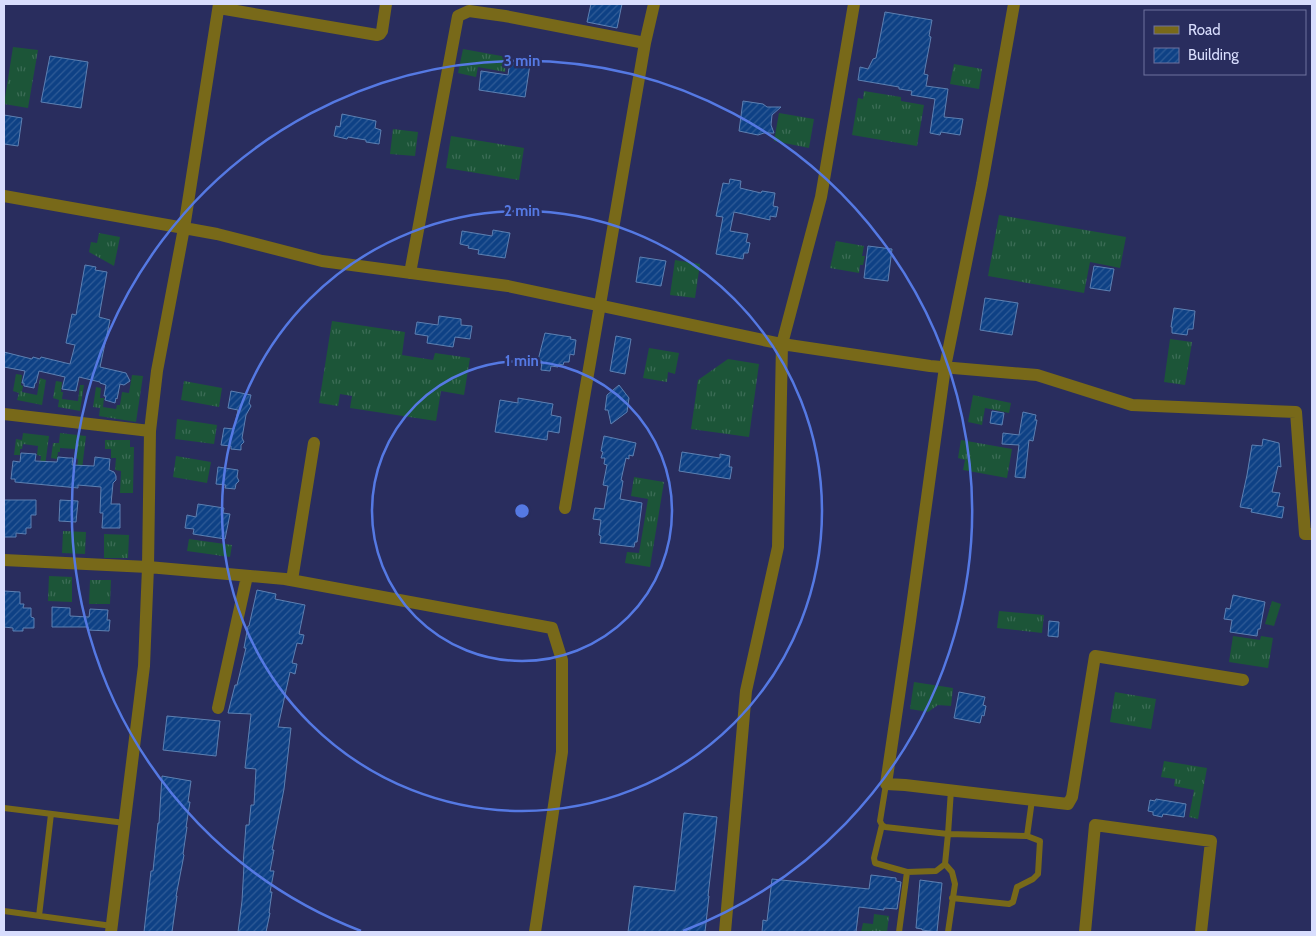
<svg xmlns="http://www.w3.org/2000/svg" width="1316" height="936" font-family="Cabin,sans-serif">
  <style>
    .grass { fill: url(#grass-tufts) }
    .building { fill: url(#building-hatch); stroke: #5d80b2 }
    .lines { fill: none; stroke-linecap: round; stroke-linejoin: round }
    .lane { stroke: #786919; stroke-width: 6 }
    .street { stroke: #786919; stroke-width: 12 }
    .ring { fill: none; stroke: #5579e3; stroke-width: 2.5 }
    .centre { fill: #5579e3; stroke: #292d5e; stroke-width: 2.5 }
    .ring-label { font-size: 15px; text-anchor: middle; font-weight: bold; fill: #5579e3; stroke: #292d5e; stroke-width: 5; stroke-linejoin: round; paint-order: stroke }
  </style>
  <defs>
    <pattern id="grass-tufts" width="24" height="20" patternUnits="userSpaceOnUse" patternTransform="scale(1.25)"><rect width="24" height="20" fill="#1c5538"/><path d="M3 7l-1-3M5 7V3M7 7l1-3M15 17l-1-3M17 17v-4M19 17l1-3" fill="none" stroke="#3c6d56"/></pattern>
    <pattern id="building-hatch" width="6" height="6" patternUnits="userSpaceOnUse" patternTransform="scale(1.25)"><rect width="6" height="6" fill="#0e4185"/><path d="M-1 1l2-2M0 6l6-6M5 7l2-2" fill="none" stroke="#305c97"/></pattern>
  </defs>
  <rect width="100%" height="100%" fill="#292d5e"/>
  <path class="grass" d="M13 47 38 50 28 108 4 104Z
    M463 49 507 57 505 72 478 67 476 77 458 73Z
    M954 64 982 69 979 89 950 84Z
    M864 91 901 97V101L924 105 917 146 852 135 858 98 863 99Z
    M779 113 814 119 809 148 774 141Z
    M393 129 418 132 415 156 390 154Z
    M451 136 524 148 519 180 446 168Z
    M999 215 1126 237 1120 268 1090 262 1084 293 988 276Z
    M99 233 120 237 114 266 89 252 91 242 97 243Z
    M836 241 864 246 862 256H865L863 265H860L859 273 830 268Z
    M675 260 700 264 695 298 670 295Z
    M332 321 405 332 402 355 433 360 435 353 470 358 464 395 441 391 436 421 350 408 352 396 340 394 338 406 319 403Z
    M1170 339 1192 342 1185 385 1164 382Z
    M649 348 679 353 675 374 668 372 667 382 643 378Z
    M728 359 759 364 749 437 691 429 698 380Z
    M16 374 22 375 21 385 23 386 22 392 37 395 40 378 46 380 42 405 17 400 19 393 13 391Z
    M132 375 143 376 136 422 99 416 100 408 93 407 96 387 101 388 100 398H104L103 407 116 409 117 405H120L122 392 129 393Z
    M56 381 62 382 61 392H63L62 399 78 401 80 385H84L80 411 58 407 59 400 53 398Z
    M184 381 222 388 219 407 181 400Z
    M973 395 1011 403 1009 413 985 408 982 425 968 422Z
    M177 419 217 425 214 444 175 439Z
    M23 433 49 436 45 466 40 465 41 456 37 455 38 446 23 444 22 449H20V455H14L16 439 22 440Z
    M60 433 86 436 82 469H77L78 459 74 458 75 449 60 448V452H58L57 459 51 458 53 443H59Z
    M105 440H130V447H134L133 493H120L121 471 115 470 116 458H111V449H105Z
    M961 440 1012 449 1007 478 963 470 965 460 958 458Z
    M176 456 211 462 207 483 173 477Z
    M634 477 664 482 650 567 625 563 627 552 639 553 648 499 631 496Z
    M63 531 86 532 85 554 62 553Z
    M104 534 129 535 128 558H104Z
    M189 539 232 545 230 557 187 551Z
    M49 576 72 577V602L48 601Z
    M90 580H111L110 604H89Z
    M1272 601 1281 604 1274 626 1265 624Z
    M999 611 1044 615 1042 633 997 628Z
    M1233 636 1260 640 1261 636 1273 638 1268 668 1229 662Z
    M914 682 953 688 951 706 938 705 928 712 910 709Z
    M1115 692 1156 699 1151 729 1110 722Z
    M1164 761 1207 768 1198 819 1189 817 1194 790 1174 786 1175 779 1161 777Z
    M874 914 889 916 887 932H861L863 923 873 924Z"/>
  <path class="building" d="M591 4H622L617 28 587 22Z
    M885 12 932 20 929 36 931 37 924 74 928 75 926 86 948 89 944 117 963 119 960 135 941 132 940 135 930 133 935 99 911 95 912 91 899 89V87L858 80 860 67 868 69 873 59 876 58Z
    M50 56 88 62 81 108 41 102Z
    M510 61 530 64 525 97 479 90 481 71 508 75Z
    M743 101 763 104 767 107H781L772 115 771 125 774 133H764L758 135 739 131Z
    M342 114 376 121 375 128 381 130 379 144 366 142V140L348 137 347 139 334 136 336 126 340 127Z
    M4 115 22 118 18 146 4 144Z
    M730 179 741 181 740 188 761 193 762 191 775 193 773 206 778 207 776 217 770 216V220L734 212 730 231 748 234 746 242 750 243 748 253H744L743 259 716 254 723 217 716 216 723 183 729 184Z
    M493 230 510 233 505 258 478 254 479 250 468 248 469 246 460 244 462 231 492 236Z
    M868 246 892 249 888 281 864 278Z
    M640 257 666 261 661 286 636 282Z
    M85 265 96 267 95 270 107 272 99 317 110 320 100 367 126 373 130 381 124 385 120 384 117 399 116 398 115 403 105 400 106 396H104L106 385 100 383V382L79 377 76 391 62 389 65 377 39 371 36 383H35L34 388 24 386V383H22L25 371 4 367V352L32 359 33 357 40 359 41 357 70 364 75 345 66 343 72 314 76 315Z
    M1094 266 1114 269 1110 291 1090 288Z
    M985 298 1018 303 1012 335 980 330Z
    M1174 308 1195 311 1193 329H1188L1187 335 1172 333V327H1171Z
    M439 316 461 319V325L472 326 470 339 455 337 453 347 427 343 428 336 415 334 417 322 438 325Z
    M545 333 571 337 570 339 576 340 574 355 570 354 569 362H564L563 365 559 364 558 367 551 366 550 371 541 370 542 361 538 360Z
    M616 336 631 339 625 374 610 371Z
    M619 385 629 398 627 412 611 424 608 410H605L607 395Z
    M231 391 251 395 249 403 251 406 246 415 242 438 244 442 241 445V450L231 449V446L221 445 224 428 234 429 238 410 228 408Z
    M518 398 553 404 551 415 561 417 559 433 548 431 547 440 495 432 500 400 518 403Z
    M992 411 1004 413 1002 425 990 423Z
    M1023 412 1036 415 1035 420H1037L1033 441 1029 440 1025 478 1015 477 1019 445 1002 444 1003 433 1019 435Z
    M604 436 636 443 633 456 629 455V459L626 458 621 480 623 481 620 499 642 503 637 542H635L634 547 600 543 601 536 599 535 601 520 593 519 595 508 604 509 608 486 603 485 607 465 604 464 605 458H601L603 452 601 451Z
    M1263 439 1279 443 1281 467 1278 466 1272 492 1280 493 1277 506 1284 507 1282 518 1251 512 1252 509 1240 507 1247 475 1252 445 1262 446Z
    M682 452 720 458V454L730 456 729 467H732L730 479 679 471Z
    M21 453 36 454 35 461 57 462 58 457 69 458H73L72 465 94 466 95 457 110 459 109 470 114 472 116 476V480L113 483 111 504H120V528H102L103 513H100L101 487 78 485V488L15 482V479H11L13 461 20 462Z
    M218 467 238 470 237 477 239 481 236 484 235 489 225 488 226 485 216 484Z
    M4 500H36V515H31V528H26V534L16 533V537H4Z
    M60 500 78 501 76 522 59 521Z
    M198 504 224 508 223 513 230 514 225 539 193 534 194 529 185 528 187 515 196 517Z
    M257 590 276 594 275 599 305 605 299 634 304 635 302 644 297 643 292 663 297 664 295 674 290 672 278 727 291 728 284 789 272 850H274L270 871H274L270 892H272L269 913H270L266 932H238L242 901 244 865H243L246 825H249L251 805H254L256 769 245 768 251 714 228 713 235 685H237L246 648H244L248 626H249Z
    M4 591 20 592V604H24L23 608H31V617L34 618V628H23V631H13V628L4 627Z
    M1233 595 1265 602 1260 629H1258L1257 636 1230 632 1232 620 1224 619 1226 608 1230 609Z
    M52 607 70 608V616L89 617 90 609 108 610 107 620H110L109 631 88 630V627H52Z
    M1049 621 1059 622 1058 637 1048 636Z
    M959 692 985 697 983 705 986 706 984 716 982 715 980 723 954 718Z
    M167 716 220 721 216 756 163 750Z
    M162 776 191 781 188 802H190L186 827H187L183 854 184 855 176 896H177L172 932H144L151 871H153L158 823H159Z
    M1156 799 1186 804 1184 817 1163 814 1162 817 1153 815V812L1148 811 1150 800 1155 801Z
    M684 813 717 817 708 896H709L705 932H628L634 886 675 891Z
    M871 875 896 878V881L901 882 897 909 884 908V910L859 907 856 932H762L763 920 767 921 772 879 869 889Z
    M920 880 942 883 937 932 922 930V929L916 928Z"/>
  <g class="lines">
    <path class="lane" d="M886 784 880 821 882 825 885 827 948 834 945 864 952 872 955 884 948 932
      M951 790 948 834 1027 836
      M4 808 125 823
      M882 825 874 858 875 863 907 872 936 871 945 864
      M952 898 1009 904 1013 902 1017 887 1033 879 1038 874 1040 841 1027 836 1032 800
      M4 911 112 926
      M39 916 51 814
      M899 932 907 872"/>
    <path class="street" d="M219 4 184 228 217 234 322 261 508 286 782 344 930 366 1037 375 1132 405 1296 412 1305 534H1312
      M1014 4 982 184 945 367 910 621 886 784 905 785 1068 804 1072 797 1095 656 1243 680
      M219 8 377 35 380 34 382 31 386 4
      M4 196 184 228 157 371 150 431 148 567 144 666 111 932
      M410 273 458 16 469 11 505 16 645 43
      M4 414 150 431
      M565 508 645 43 654 4
      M4 560 148 567 285 579 552 628 562 660V752L535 932
      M292 580 314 443
      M218 708 247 576
      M725 932 746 691 778 547 782 344 821 197 854 4
      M1085 932 1095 825 1211 841 1201 932"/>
  </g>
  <g class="ring">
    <circle cx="522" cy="511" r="150"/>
    <circle cx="522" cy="511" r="300"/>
    <path d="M361 931A450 450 0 1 1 683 931"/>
  </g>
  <circle cx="522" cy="511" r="8" class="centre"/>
  <g class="ring-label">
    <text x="522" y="66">3 min</text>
    <text x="522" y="216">2 min</text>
    <text x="522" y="366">1 min</text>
  </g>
  <rect width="1316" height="936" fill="none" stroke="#d8ddfd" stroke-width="10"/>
  <rect x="1144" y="10" width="162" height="65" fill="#292d5e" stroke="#6f739e"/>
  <rect x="1154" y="26" width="25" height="8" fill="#786919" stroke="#6f739e"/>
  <text x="1188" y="35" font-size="15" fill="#d8ddfd">Road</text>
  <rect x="1154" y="48" width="25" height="15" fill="url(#building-hatch)" stroke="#6f739e"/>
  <text x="1188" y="60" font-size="15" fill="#d8ddfd">Building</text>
</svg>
